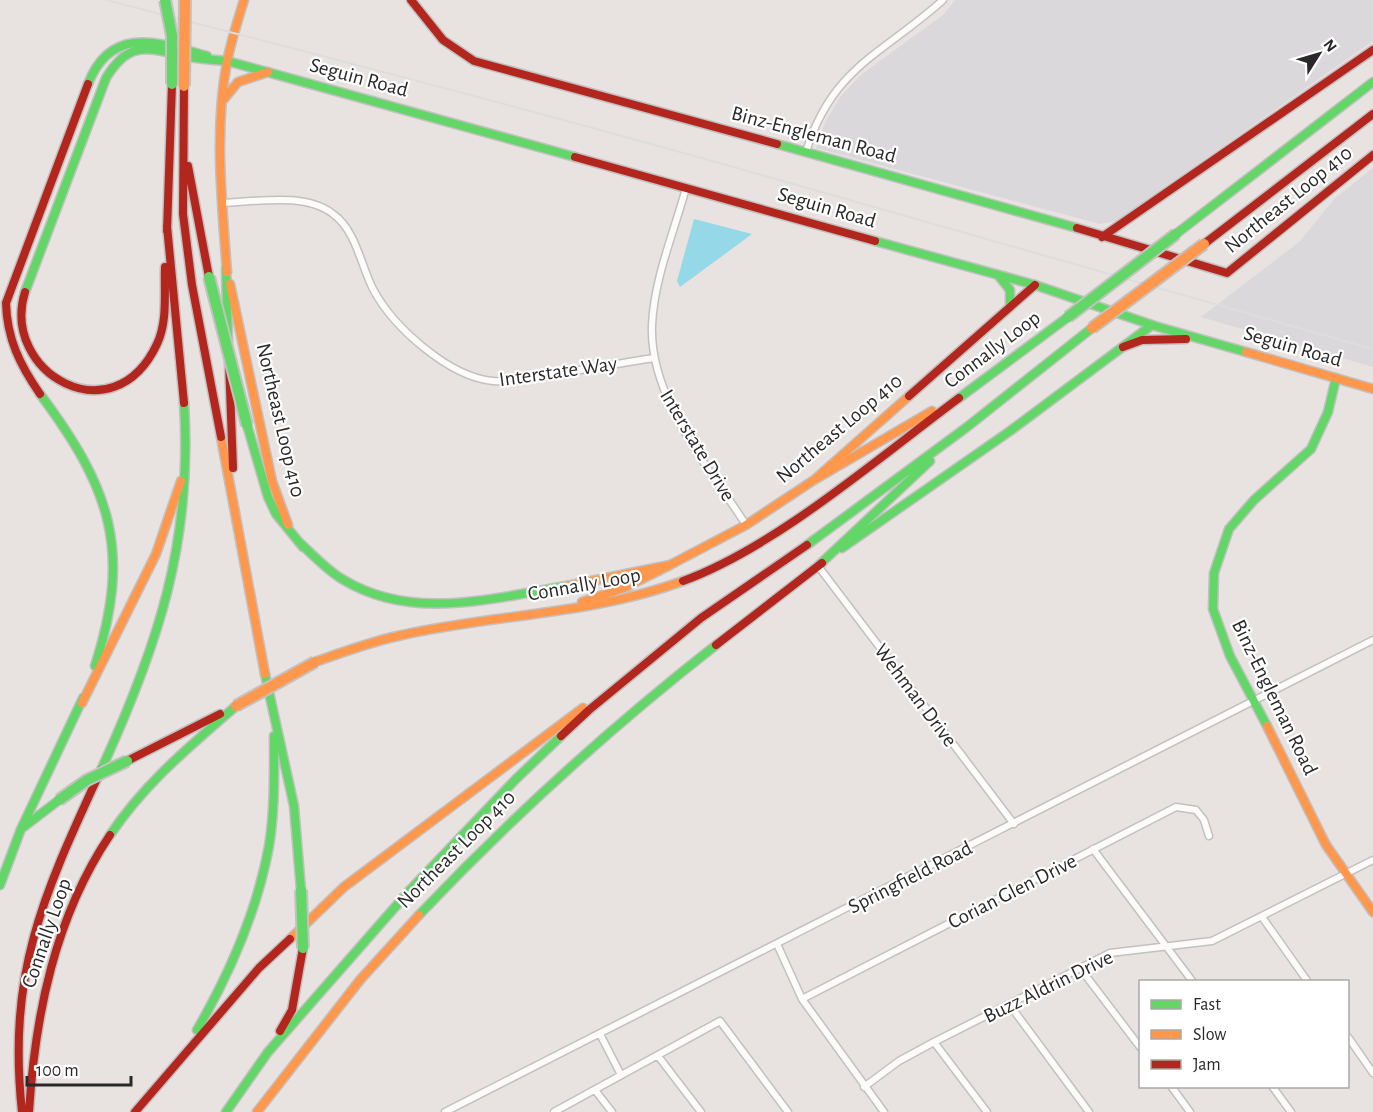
<svg xmlns="http://www.w3.org/2000/svg" width="1373" height="1112" font-family="'Alegreya Sans',sans-serif">
  <style>
    .industrial { fill: #dbd8db }
    .water { fill: #95d8e7 }
    .lines { fill: none; stroke-linecap: round; stroke-linejoin: round }
    .street-casing { stroke: #c2c0c1; stroke-width: 9 }
    .fast-casing { stroke: #c2c0c1; stroke-width: 11 }
    .slow-casing { stroke: #c2c0c1; stroke-width: 11 }
    .jam-casing { stroke: #c2c0c1; stroke-width: 11 }
    .street { stroke: #fcfbfa; stroke-width: 6 }
    .fast { stroke: #63d668; stroke-width: 8 }
    .slow { stroke: #ff974d; stroke-width: 8 }
    .jam { stroke: #b3261e; stroke-width: 8 }
    .rail { stroke: #deddde; stroke-width: 2 }
    .fast-bridge-casing { stroke: #c4c2c1; stroke-width: 14; stroke-linecap: butt }
    .slow-bridge-casing { stroke: #c4c2c1; stroke-width: 14; stroke-linecap: butt }
    .fast-bridge { stroke: #63d668; stroke-width: 10 }
    .slow-bridge { stroke: #ff974d; stroke-width: 10 }
    .labels { text-anchor: middle; stroke-width: 4.5; stroke-linejoin: round; paint-order: stroke }
    .street-label { font-size: 21px; fill: #292929; stroke: #fff }
  </style>
  <rect width="100%" height="100%" fill="#e8e3e0"/>
  <path class="industrial" d="M955 0H1373V41L1116 221 1100 224 816 148 825 123 840 97 862 74 943 15Z
    M1373 168V367L1201 317 1299 242 1335 198Z"/>
  <path class="water" d="M694 219 752 234 680 287 677 281Z"/>
  <g class="lines">
    <defs>
      <path id="street" d="M806 152C832 67 883 54 943 0
        M686 188C674 232 654 279 652 325 649 398 709 467 746 525
        M222 203C256 202 305 192 333 214 356 230 361 266 373 289 393 327 449 377 493 381 513 383 536 377 556 374 588 369 621 363 654 358
        M818 566 1014 824
        M1093 849 1193 982
        M1262 917 1308 982
        M777 944 802 999 884 1112
        M1080 968 1140 1047
        M802 999 1176 807 1196 810 1204 820 1209 836
        M1009 1004 1089 1112
        M600 1034 621 1075
        M1348 1037 1373 1073
        M934 1042 987 1112
        M658 1056 701 1112
        M1171 1086 1190 1112
        M1272 1086 1291 1112
        M864 1087 899 1061 934 1042 1110 953 1212 941 1373 860
        M595 1090 612 1112
        M445 1112 1373 640
        M554 1112 720 1021 788 1112"/>
      <path id="fast" d="M227 61 575 157
        M88 84C111 24 160 43 207 56
        M777 144 1077 228
        M1176 234 1373 82
        M875 241 1035 285 1155 326 1246 352
        M226 268 228 342
        M998 275 1010 290V307
        M25 292 106 78C129 40 147 48 185 56 199 59 213 60 227 61
        M40 394C111 489 132 551 95 666
        M959 398 1068 317
        M247 425 268 497 276 514 303 547
        M300 543C313 555 327 570 342 579 412 622 492 598 567 586
        M807 545 967 427 1092 328
        M842 548 1010 431 1152 325
        M818 566 930 461
        M265 674 294 806 301 890
        M1267 726 1230 656 1213 609 1214 573 1229 529 1254 500 1311 449 1328 412 1336 378
        M101 770C158 646 193 541 184 403
        M22 827 83 698
        M21 829 59 800
        M110 835C146 782 188 748 236 706
        M0 885 21 829
        M419 915C512 817 610 728 716 645
        M197 1030C230 973 257 912 269 846 275 810 274 773 274 736
        M226 1112 268 1052 410 890 516 779 561 736"/>
      <path id="slow" d="M224 99 238 82 268 72
        M227 272C222 203 214 130 227 62 231 41 238 20 244 0
        M230 284 272 481 288 525
        M1246 352 1373 389
        M221 437 265 674
        M814 480 932 411
        M567 586 670 565 746 525 814 480 909 396
        M582 602 624 588 670 565
        M315 662C343 652 370 642 398 636 493 614 591 615 683 581
        M82 703 156 554 181 481
        M1267 726 1326 845 1373 912
        M290 939 344 887 583 708
        M257 1112 360 980 419 915"/>
      <path id="jam" d="M411 0 443 40 474 61 777 144
        M184 86 183 214 192 285 221 437
        M575 157 875 241
        M188 166 209 277
        M167 226 184 403
        M1077 228 1227 273 1373 155
        M167 231 172 84
        M1102 237 1373 50
        M1204 244 1373 114
        M25 292C0 372 113 438 157 344 168 321 164 292 165 267
        M1123 347 1142 340 1186 339
        M229 363 233 468
        M40 394C20 365 7 339 6 303L88 84
        M909 396 1035 285
        M683 581C776 547 878 458 959 398
        M716 645 822 563
        M561 736 589 710 701 618 807 545
        M127 761 220 714
        M280 1031 292 1010 303 948
        M22 1112C7 971 44 894 101 770
        M29 1112C35 1015 55 917 110 835
        M135 1112 259 968 290 939"/>
    </defs>
    <use href="#street" class="street-casing"/>
    <use href="#fast" class="fast-casing"/>
    <use href="#slow" class="slow-casing"/>
    <use href="#jam" class="jam-casing"/>
    <use href="#street" class="street"/>
    <use href="#fast" class="fast"/>
    <use href="#slow" class="slow"/>
    <use href="#jam" class="jam"/>
    <path class="rail" d="M106 0C319 55 532 110 744 170 954 229 1163 291 1373 349"/>
    <defs>
      <path id="fast-bridge" d="M165 0 172 36V84
        M209 277 247 425
        M1068 317 1176 234
        M59 800 87 780 127 761
        M301 890 303 948"/>
      <path id="slow-bridge" d="M184 86 185 0
        M1092 328 1204 244
        M236 706 315 662"/>
    </defs>
    <use href="#fast-bridge" class="fast-bridge-casing"/>
    <use href="#slow-bridge" class="slow-bridge-casing"/>
    <use href="#fast-bridge" class="fast-bridge"/>
    <use href="#slow-bridge" class="slow-bridge"/>
  </g>
  <g class="labels">
    <g class="street-label">
      <text transform="translate(359 77) rotate(15)" y="7">Seguin Road</text>
      <text transform="translate(814 134) rotate(15)" y="7">Binz-Engleman Road</text>
      <text transform="translate(1288 199) rotate(-39)" y="7">Northeast Loop 410</text>
      <text transform="translate(827 207) rotate(16)" y="7">Seguin Road</text>
      <text transform="translate(1293 346) rotate(16)" y="7">Seguin Road</text>
      <text transform="translate(992 349) rotate(-37)" y="7">Connally Loop</text>
      <text transform="translate(558 371) rotate(-8)" y="7">Interstate Way</text>
      <text transform="translate(281 420) rotate(77)" y="7">Northeast Loop 410</text>
      <text transform="translate(839 428) rotate(-40)" y="7">Northeast Loop 410</text>
      <text transform="translate(698 445) rotate(59)" y="7">Interstate Drive</text>
      <text transform="translate(584 584) rotate(-10)" y="7">Connally Loop</text>
      <text transform="translate(916 695) rotate(53)" y="7">Wehman Drive</text>
      <text transform="translate(1275 697) rotate(64)" y="7">Binz-Engleman Road</text>
      <text transform="translate(456 849) rotate(-45)" y="7">Northeast Loop 410</text>
      <text transform="translate(910 877) rotate(-27)" y="7">Springfield Road</text>
      <text transform="translate(1012 891) rotate(-27)" y="7">Corian Glen Drive</text>
      <text transform="translate(46 933) rotate(-71)" y="7">Connally Loop</text>
      <text transform="translate(1048 986) rotate(-26)" y="7">Buzz Aldrin Drive</text>
    </g>
  </g>
  <rect x="1139" y="980" width="210" height="108" fill="#ffffff" stroke="#a9a9a9" stroke-width="1.5"/>
  <rect x="1151" y="1000" width="30" height="9" fill="#63d668" stroke="#a9a9a9" stroke-width="1.5"/>
  <text x="1193" y="1010" font-size="18" fill="#292929">Fast</text>
  <rect x="1151" y="1030" width="30" height="9" fill="#ff974d" stroke="#a9a9a9" stroke-width="1.5"/>
  <text x="1193" y="1040" font-size="18" fill="#292929">Slow</text>
  <rect x="1151" y="1060" width="30" height="9" fill="#b3261e" stroke="#a9a9a9" stroke-width="1.5"/>
  <text x="1193" y="1070" font-size="18" fill="#292929">Jam</text>
  <g transform="translate(1319 54) rotate(53)" stroke="#ffffff" stroke-width="4.5" paint-order="stroke">
  <path d="M0-4.5L10 22L0 15L-10 22Z" fill="#292929"/>
  <text y="-9" font-size="16" font-weight="bold" text-anchor="middle" fill="#292929">N</text>
  </g>
  <path d="M27 1076v9h104v-9" fill="none" stroke="#292929" stroke-width="3"/>
  <text x="36" y="1076" font-size="18" fill="#292929" stroke="#ffffff" stroke-width="4.5" paint-order="stroke">100 m</text>
</svg>
